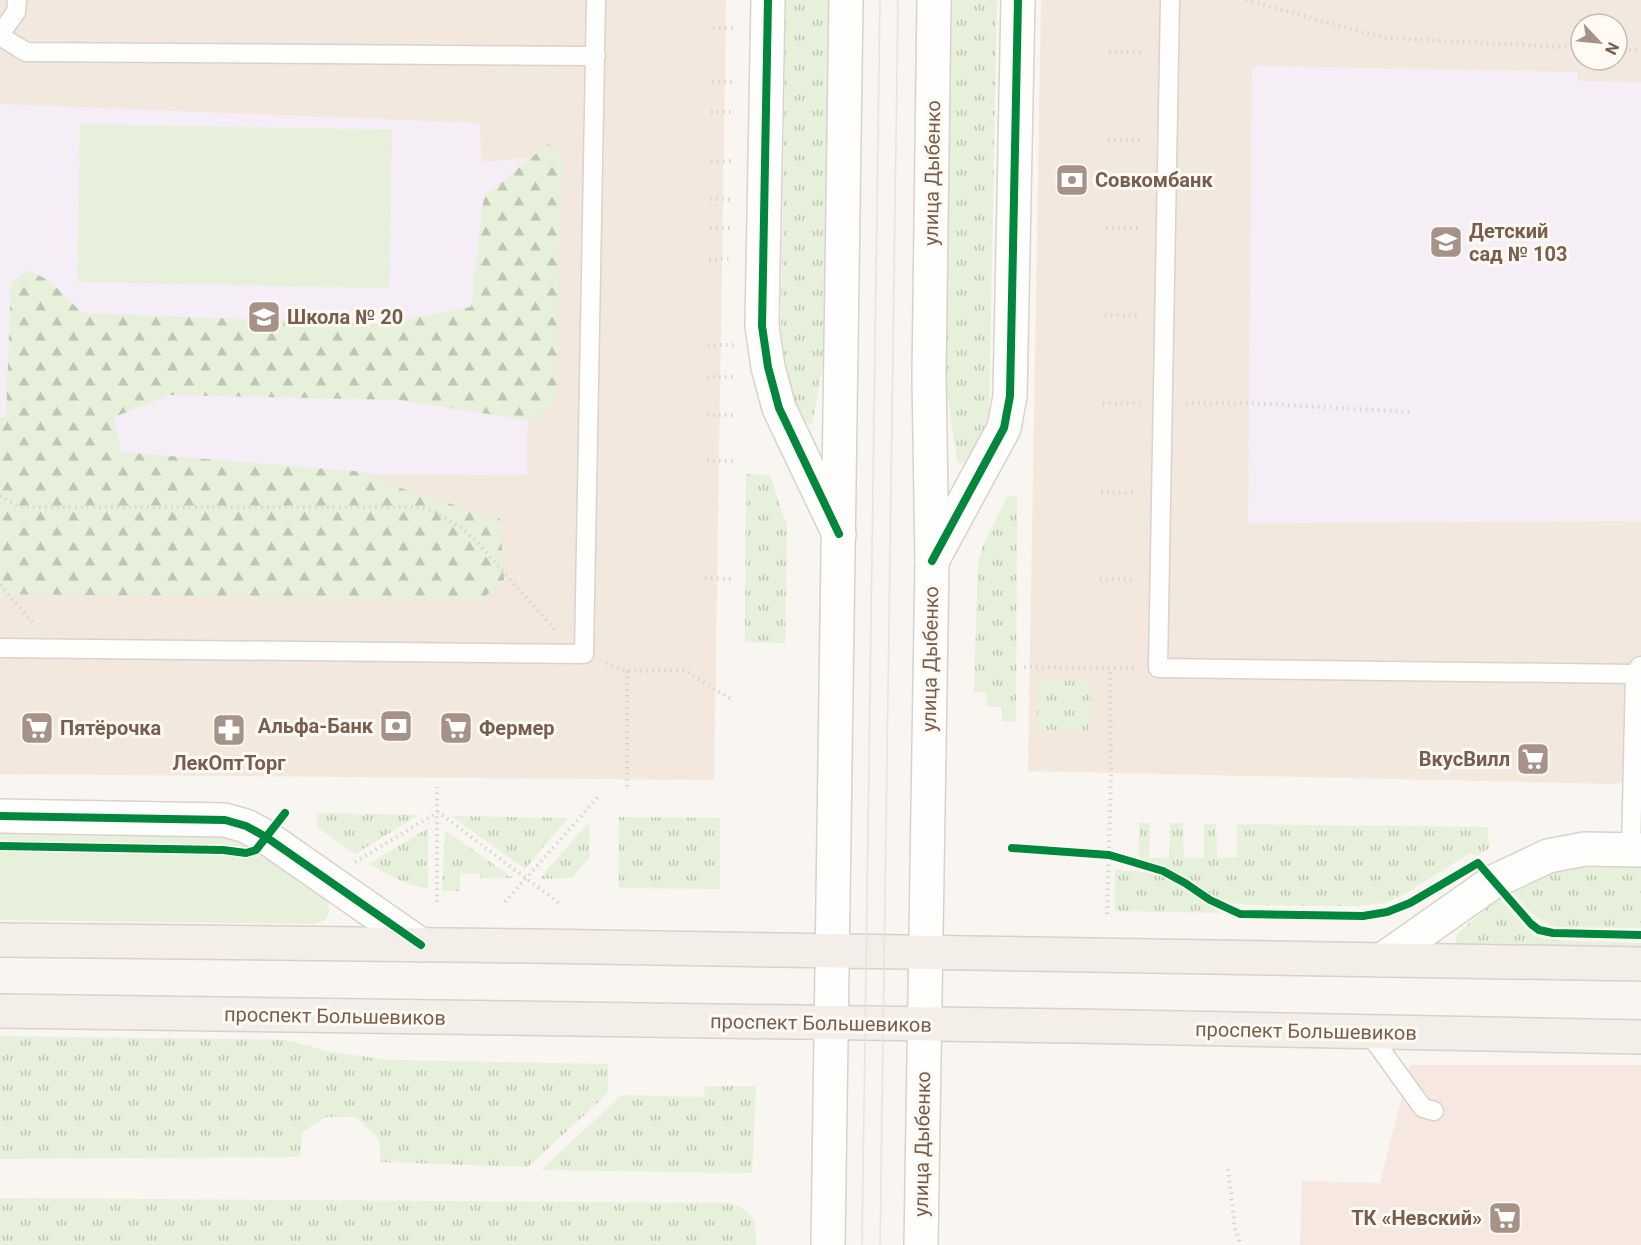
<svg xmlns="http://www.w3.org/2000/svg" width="1641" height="1245" font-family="Roboto,sans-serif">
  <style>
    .residential { fill: #f2e8de; fill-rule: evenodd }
    .commercial { fill: #f6e8e1 }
    .education { fill: #f6eef6 }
    .grass { fill: url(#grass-tufts) }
    .forest { fill: url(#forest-firs) }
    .green { fill: #e6f0db }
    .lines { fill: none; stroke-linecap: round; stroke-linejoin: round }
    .lane-casing { stroke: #d9d2cd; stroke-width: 21 }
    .street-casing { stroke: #d9d2cd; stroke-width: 36 }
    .secondary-casing { stroke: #d9d2cb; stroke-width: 36 }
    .primary-casing { stroke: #dad1cc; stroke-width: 36 }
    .path { stroke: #dbd5d0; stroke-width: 4; stroke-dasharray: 1.5 4.5; stroke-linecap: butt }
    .lane { stroke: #fefefd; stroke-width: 18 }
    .street { stroke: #fefefd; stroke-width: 33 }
    .secondary { stroke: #fefefd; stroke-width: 33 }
    .primary { stroke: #f3eee8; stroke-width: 33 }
    .tram { stroke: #e6e3e7; stroke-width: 1.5 }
    .cycleway-casing { stroke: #fffaf3; stroke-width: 11 }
    .cycleway { stroke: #00873e; stroke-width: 8 }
    .labels { text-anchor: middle; stroke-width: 6; stroke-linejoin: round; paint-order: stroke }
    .street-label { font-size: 20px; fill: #795d4d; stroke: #fffaf3 }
    .poi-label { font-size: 20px; font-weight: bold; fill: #795d4d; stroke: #fffaf3; text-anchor: start }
  </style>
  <defs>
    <pattern id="grass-tufts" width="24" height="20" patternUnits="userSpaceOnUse" patternTransform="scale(1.5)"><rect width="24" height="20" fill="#e6f0db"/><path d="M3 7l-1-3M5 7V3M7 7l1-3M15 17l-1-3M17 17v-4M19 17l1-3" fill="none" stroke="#bfc6b4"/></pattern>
    <pattern id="forest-firs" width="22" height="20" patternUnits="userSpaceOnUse" patternTransform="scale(1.5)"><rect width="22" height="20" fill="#e6f0db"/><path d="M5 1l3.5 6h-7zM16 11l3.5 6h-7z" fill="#bfc6b4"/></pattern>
  </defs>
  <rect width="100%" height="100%" fill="#f9f5f0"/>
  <path class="residential" d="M0 0H726L714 780 0 774Z
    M1041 0H1641V776L1616 784 1028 771ZM1581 24H1617V60H1581Z"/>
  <path class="commercial" d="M1410 1065H1641V1245H1300L1302 1181 1380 1183Z"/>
  <path class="education" d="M1252 66 1578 72V81L1641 82V521L1248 523Z
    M0 104 480 123 481 162 529 158 527 475 0 472Z"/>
  <path class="grass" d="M786 0H832L828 337 813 420 812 423 809 425C790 410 783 351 781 328Z
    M952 0H997L989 410C986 429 978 451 962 464L957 462 945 377Z
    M746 474 770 475 787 526 785 643 745 642Z
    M1008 496H1017L1016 722 1002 721V707H987V693L974 692 978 562 983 546Z
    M1038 680 1091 681 1090 731 1037 730Z
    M317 813 419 815 355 854 317 827Z
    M451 816 568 818 525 869Z
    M619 817 720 818V889L619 888Z
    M589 822 590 856 572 878 539 879Z
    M1139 823H1150L1149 858H1169L1170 823H1183L1184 858H1204V823L1216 824 1217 858 1237 857V824L1488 827 1489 848 1478 856 1470 853 1403 895 1384 903 1358 906 1247 905 1228 902 1212 895 1187 877 1164 866 1139 859Z
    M428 828V889L407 884 369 864Z
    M445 830 513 878H480V874L460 873V891H442Z
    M1588 863H1641V928L1556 927C1535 921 1525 906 1511 890 1536 877 1561 868 1588 863Z
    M1115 870C1130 871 1147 871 1161 876 1183 884 1202 900 1221 913L1115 911Z
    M1499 898 1526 929 1537 937 1553 940 1641 943V949L1459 946 1455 942 1457 934Z
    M0 1036 286 1040 331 1052 390 1060 608 1064V1093L528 1167 381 1162 379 1139 355 1117H326L302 1132 300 1157 0 1159Z
    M705 1086H756L752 1173 541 1170 622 1095 704 1097Z
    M0 1198 728 1203C755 1211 756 1220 756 1245H0Z"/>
  <path class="forest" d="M548 144 562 152 556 401 532 421 400 400 171 395 114 417 120 452 365 472 403 489 500 519 504 580 481 600 0 594V418L6 416 11 283 27 270 49 280 82 313 382 324 471 307 484 196Z"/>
  <path class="green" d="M80 124 392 130 389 288 77 282Z
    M0 834 223 838 241 842 261 853 322 896C331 904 331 910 325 920L314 924 0 920Z"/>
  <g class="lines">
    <defs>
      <path id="lane" d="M1170 0 1158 668 1635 674
        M0 34 16 12 17 0
        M0 36 26 52 596 56
        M0 648 584 654 596 0
        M1631 850 1635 674 1640 666
        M1368 1032 1423 1108 1434 1111"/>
      <path id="street" d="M768 0 762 326 768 367 779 408 839 534
        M932 561 1004 428 1010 396 1018 0
        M0 816 225 820 246 826 266 837 421 945
        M1382 960 1493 882 1548 856 1585 849 1641 850"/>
      <path id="secondary" d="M828 1245 846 0
        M921 1245 932 561 929 376 934 0"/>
      <path id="primary" d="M0 940 535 946 1641 964
        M0 1011 1076 1026 1641 1037"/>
    </defs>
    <use href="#lane" class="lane-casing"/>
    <use href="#street" class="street-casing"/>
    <use href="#secondary" class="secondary-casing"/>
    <use href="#primary" class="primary-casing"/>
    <path class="path" d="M1246 0 1384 38 1581 48
      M713 28H736
      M1617 50 1641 51
      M1109 52 1144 53
      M712 82H735
      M711 112H735
      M1108 140H1143
      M711 161H734
      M710 199 733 200
      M710 228H733
      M1106 228H1141
      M709 259H732
      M1105 315H1140
      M708 345H734
      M707 377H737
      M1103 403H1140
      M1186 403H1249L1410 412
      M707 415H736
      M707 461H735
      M1101 493H1137
      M0 496 19 507H415L431 510 462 528 478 543 555 630
      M705 578 733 579
      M1100 579H1135
      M0 585 35 625
      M606 663 627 671 684 670 731 699
      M1024 667 1134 668
      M627 671V787
      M1012 848 1033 850
      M355 862 438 812 559 903
      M437 902V787
      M505 902 598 797
      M1514 906 1531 924 1539 929
      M1107 914 1111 780 1110 668
      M1240 914C1285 915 1357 924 1398 908
      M1228 1169 1235 1229 1241 1245"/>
    <use href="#lane" class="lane"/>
    <use href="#street" class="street"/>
    <use href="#secondary" class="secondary"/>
    <use href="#primary" class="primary"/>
    <path class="tram" d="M862 1245 880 0
      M880 1245 898 0"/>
    <defs>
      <path id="cycleway" d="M768 0 762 326 768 367 779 408 839 534
        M932 561 1004 428 1010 396 1018 0
        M0 816 225 820 246 826 266 837 421 945
        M0 846 223 850 246 853 256 850 285 813
        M1012 848 1109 855 1133 862 1163 871 1185 883 1210 900 1240 914 1363 916 1387 912 1410 903 1478 863 1531 924 1539 930 1553 933 1641 935"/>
    </defs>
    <use href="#cycleway" class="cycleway-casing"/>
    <use href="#cycleway" class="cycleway"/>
  </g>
  <defs>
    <symbol id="bank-square" viewBox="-11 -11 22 22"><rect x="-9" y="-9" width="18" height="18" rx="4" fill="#a69286" stroke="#fffaf3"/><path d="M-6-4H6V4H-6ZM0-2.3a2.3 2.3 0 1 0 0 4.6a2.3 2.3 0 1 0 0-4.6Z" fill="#fff"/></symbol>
    <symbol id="school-square" viewBox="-11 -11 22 22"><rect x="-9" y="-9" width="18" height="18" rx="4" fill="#a69286" stroke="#fffaf3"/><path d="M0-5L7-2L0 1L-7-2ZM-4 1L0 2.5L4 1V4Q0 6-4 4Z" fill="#fff"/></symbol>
    <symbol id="supermarket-square" viewBox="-11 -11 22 22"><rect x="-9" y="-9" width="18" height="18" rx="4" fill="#a69286" stroke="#fffaf3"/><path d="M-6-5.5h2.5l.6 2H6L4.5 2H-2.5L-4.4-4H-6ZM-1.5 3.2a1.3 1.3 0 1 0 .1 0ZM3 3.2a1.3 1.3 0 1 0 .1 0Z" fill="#fff"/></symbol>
    <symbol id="pharmacy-square" viewBox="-11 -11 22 22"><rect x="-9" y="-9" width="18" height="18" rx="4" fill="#a69286" stroke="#fffaf3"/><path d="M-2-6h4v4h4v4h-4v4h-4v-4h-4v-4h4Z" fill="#fff"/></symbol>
  </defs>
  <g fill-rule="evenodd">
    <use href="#bank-square" x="1053" y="161" width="38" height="38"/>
    <use href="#school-square" x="1427" y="223" width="38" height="38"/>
    <use href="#school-square" x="245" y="298" width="38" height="38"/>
    <use href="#bank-square" x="377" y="707" width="38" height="38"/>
    <use href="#supermarket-square" x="18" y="709" width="38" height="38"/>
    <use href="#supermarket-square" x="437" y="709" width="38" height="38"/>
    <use href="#pharmacy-square" x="210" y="711" width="38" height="38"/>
    <use href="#supermarket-square" x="1514" y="740" width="38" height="38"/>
    <use href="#supermarket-square" x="1486" y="1199" width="38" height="38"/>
  </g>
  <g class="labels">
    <g class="street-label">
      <text transform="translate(932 173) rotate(-89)" y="7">улица Дыбенко</text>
      <text transform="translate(930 659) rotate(-89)" y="7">улица Дыбенко</text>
      <text transform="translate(335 1016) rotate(1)" y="7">проспект Большевиков</text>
      <text transform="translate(821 1023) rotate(1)" y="7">проспект Большевиков</text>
      <text transform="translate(1306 1031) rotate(1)" y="7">проспект Большевиков</text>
      <text transform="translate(922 1144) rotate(-89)" y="7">улица Дыбенко</text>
    </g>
    <g class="poi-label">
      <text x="1095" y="187">Совкомбанк</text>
      <text x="1469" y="238">Детский<tspan x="1469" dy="23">сад № 103</tspan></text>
      <text x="287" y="324">Школа № 20</text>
      <text x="373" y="733" text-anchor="end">Альфа-Банк</text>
      <text x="60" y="735">Пятёрочка</text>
      <text x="479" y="735">Фермер</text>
      <text x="1510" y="766" text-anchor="end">ВкусВилл</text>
      <text x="229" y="770" text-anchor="middle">ЛекОптТорг</text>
      <text x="1482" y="1225" text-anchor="end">ТК «Невский»</text>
    </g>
  </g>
  <g transform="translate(1599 42) rotate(116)"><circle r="28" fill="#fffaf3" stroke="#c9bbb1" stroke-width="1.5"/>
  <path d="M0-4.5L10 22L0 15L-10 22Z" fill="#a69286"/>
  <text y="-9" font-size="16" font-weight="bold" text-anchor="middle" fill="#795d4d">N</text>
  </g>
</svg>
